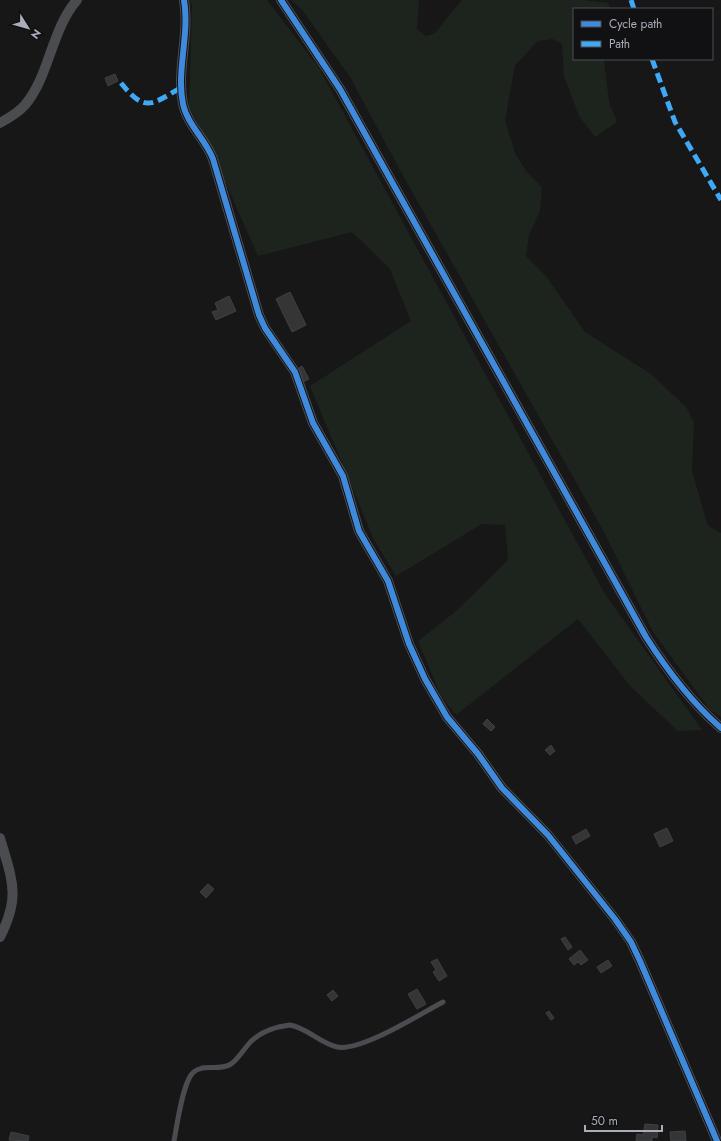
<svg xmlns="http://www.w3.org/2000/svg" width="721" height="1141" font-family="Jost,sans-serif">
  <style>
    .green { fill: #1d241e }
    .building { fill: #353536; stroke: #3f4043 }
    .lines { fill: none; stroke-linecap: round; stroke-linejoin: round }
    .service { stroke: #4b4c50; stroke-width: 5 }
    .minor { stroke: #4b4c50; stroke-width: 10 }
    .quiet { stroke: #3fa9f5; stroke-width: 5; stroke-dasharray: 10 5; stroke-linecap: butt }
    .cycleway-casing { stroke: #111113; stroke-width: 8 }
    .cycleway { stroke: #408adc; stroke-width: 6 }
  </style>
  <rect width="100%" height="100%" fill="#171717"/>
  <path class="green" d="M190 0H267L319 68 605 594 702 730 678 731 630 686 578 619 456 715 441 696 418 641 455 612 508 560 505 525 482 524 396 576 374 540 310 386 411 321 390 269 352 232 258 256 207 141 189 107 192 6Z
    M291 0H419L417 29 426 36 435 33 462 0H584L608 3 611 9H574V59H604L609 102 617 122 595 137 579 116 564 76 562 44 553 39 538 41 515 65 505 120 515 153 526 171 542 187 540 211 529 235 526 256 546 276 585 332 651 374 686 407 694 423 692 471 708 526 721 533V717L710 710 653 632 603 530 401 172 350 77 303 11Z"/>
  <path class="building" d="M115 74 118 81 108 86 105 78Z
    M290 292 306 325 292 332 276 299Z
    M229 296 236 311 216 320 212 312 218 310 215 303Z
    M302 366 309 379 303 382 296 370Z
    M487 719 495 727 491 731 483 724Z
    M551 745 555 751 550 755 545 750Z
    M667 828 673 841 660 847 654 834Z
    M586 829 590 836 576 844 572 837Z
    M208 884 214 889 206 898 200 892Z
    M565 937 572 947 568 950 561 939Z
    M580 950 588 960 581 965 578 962 574 965 569 959Z
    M437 959 447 976 439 981 433 972 436 970 431 962Z
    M608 960 612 966 601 973 597 967Z
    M417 989 426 1004 417 1009 408 994Z
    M333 990 338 996 332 1001 327 995Z
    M549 1011 554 1018 551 1020 546 1013Z
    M645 1124 658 1125 657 1138 652 1137V1141H636L637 1134 643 1135Z
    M685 1131 686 1141H671L670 1132Z
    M11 1132 29 1136 28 1141 9 1140Z"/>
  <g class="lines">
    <path class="service" d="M174 1141C177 1125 182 1088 191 1075 200 1062 218 1072 231 1064 237 1060 242 1052 247 1046 257 1033 274 1027 290 1025 307 1028 320 1043 337 1047 361 1052 420 1014 443 1002"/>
    <path class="minor" d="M184 0C190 34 176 71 183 104 187 124 206 140 213 159L259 315 265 328 295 372 313 423 343 476 359 531 388 581 409 644 425 679 447 717 478 754 502 788 548 835 615 919 631 942 640 961 717 1141
      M281 0 340 89 646 637C667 670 691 702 721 728
      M0 123C9 118 18 113 25 105 50 75 51 30 77 0
      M0 838C12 880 21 896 0 937"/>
    <path class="quiet" d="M631 0 634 9
      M652 59 675 122 721 200
      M121 83C146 114 152 104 182 87"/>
    <defs>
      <path id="cycleway" d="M184 0C190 34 176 71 183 104 187 124 206 140 213 159L259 315 265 328 295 372 313 423 343 476 359 531 388 581 409 644 425 679 447 717 478 754 502 788 548 835 615 919 631 942 640 961 717 1141
        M281 0 340 89 646 637C667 670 691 702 721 728"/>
    </defs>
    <use href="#cycleway" class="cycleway-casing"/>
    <use href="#cycleway" class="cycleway"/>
  </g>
  <rect x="573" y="8" width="140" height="52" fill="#111113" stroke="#4d4f55"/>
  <rect x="581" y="21" width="20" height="6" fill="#408adc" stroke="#4d4f55"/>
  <text x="609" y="28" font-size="12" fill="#a8adb8">Cycle path</text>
  <rect x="581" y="41" width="20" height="6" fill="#3fa9f5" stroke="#4d4f55"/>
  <text x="609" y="48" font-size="12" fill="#a8adb8">Path</text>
  <g transform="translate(28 28) rotate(127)" stroke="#111113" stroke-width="3" paint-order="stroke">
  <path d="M0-3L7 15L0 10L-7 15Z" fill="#a8adb8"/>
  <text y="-6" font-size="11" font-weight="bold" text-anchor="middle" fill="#a8adb8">N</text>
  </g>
  <path d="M585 1125v6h77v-6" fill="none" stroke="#a8adb8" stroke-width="2"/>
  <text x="591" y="1125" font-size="12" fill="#a8adb8" stroke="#111113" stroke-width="3" paint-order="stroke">50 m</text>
</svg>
